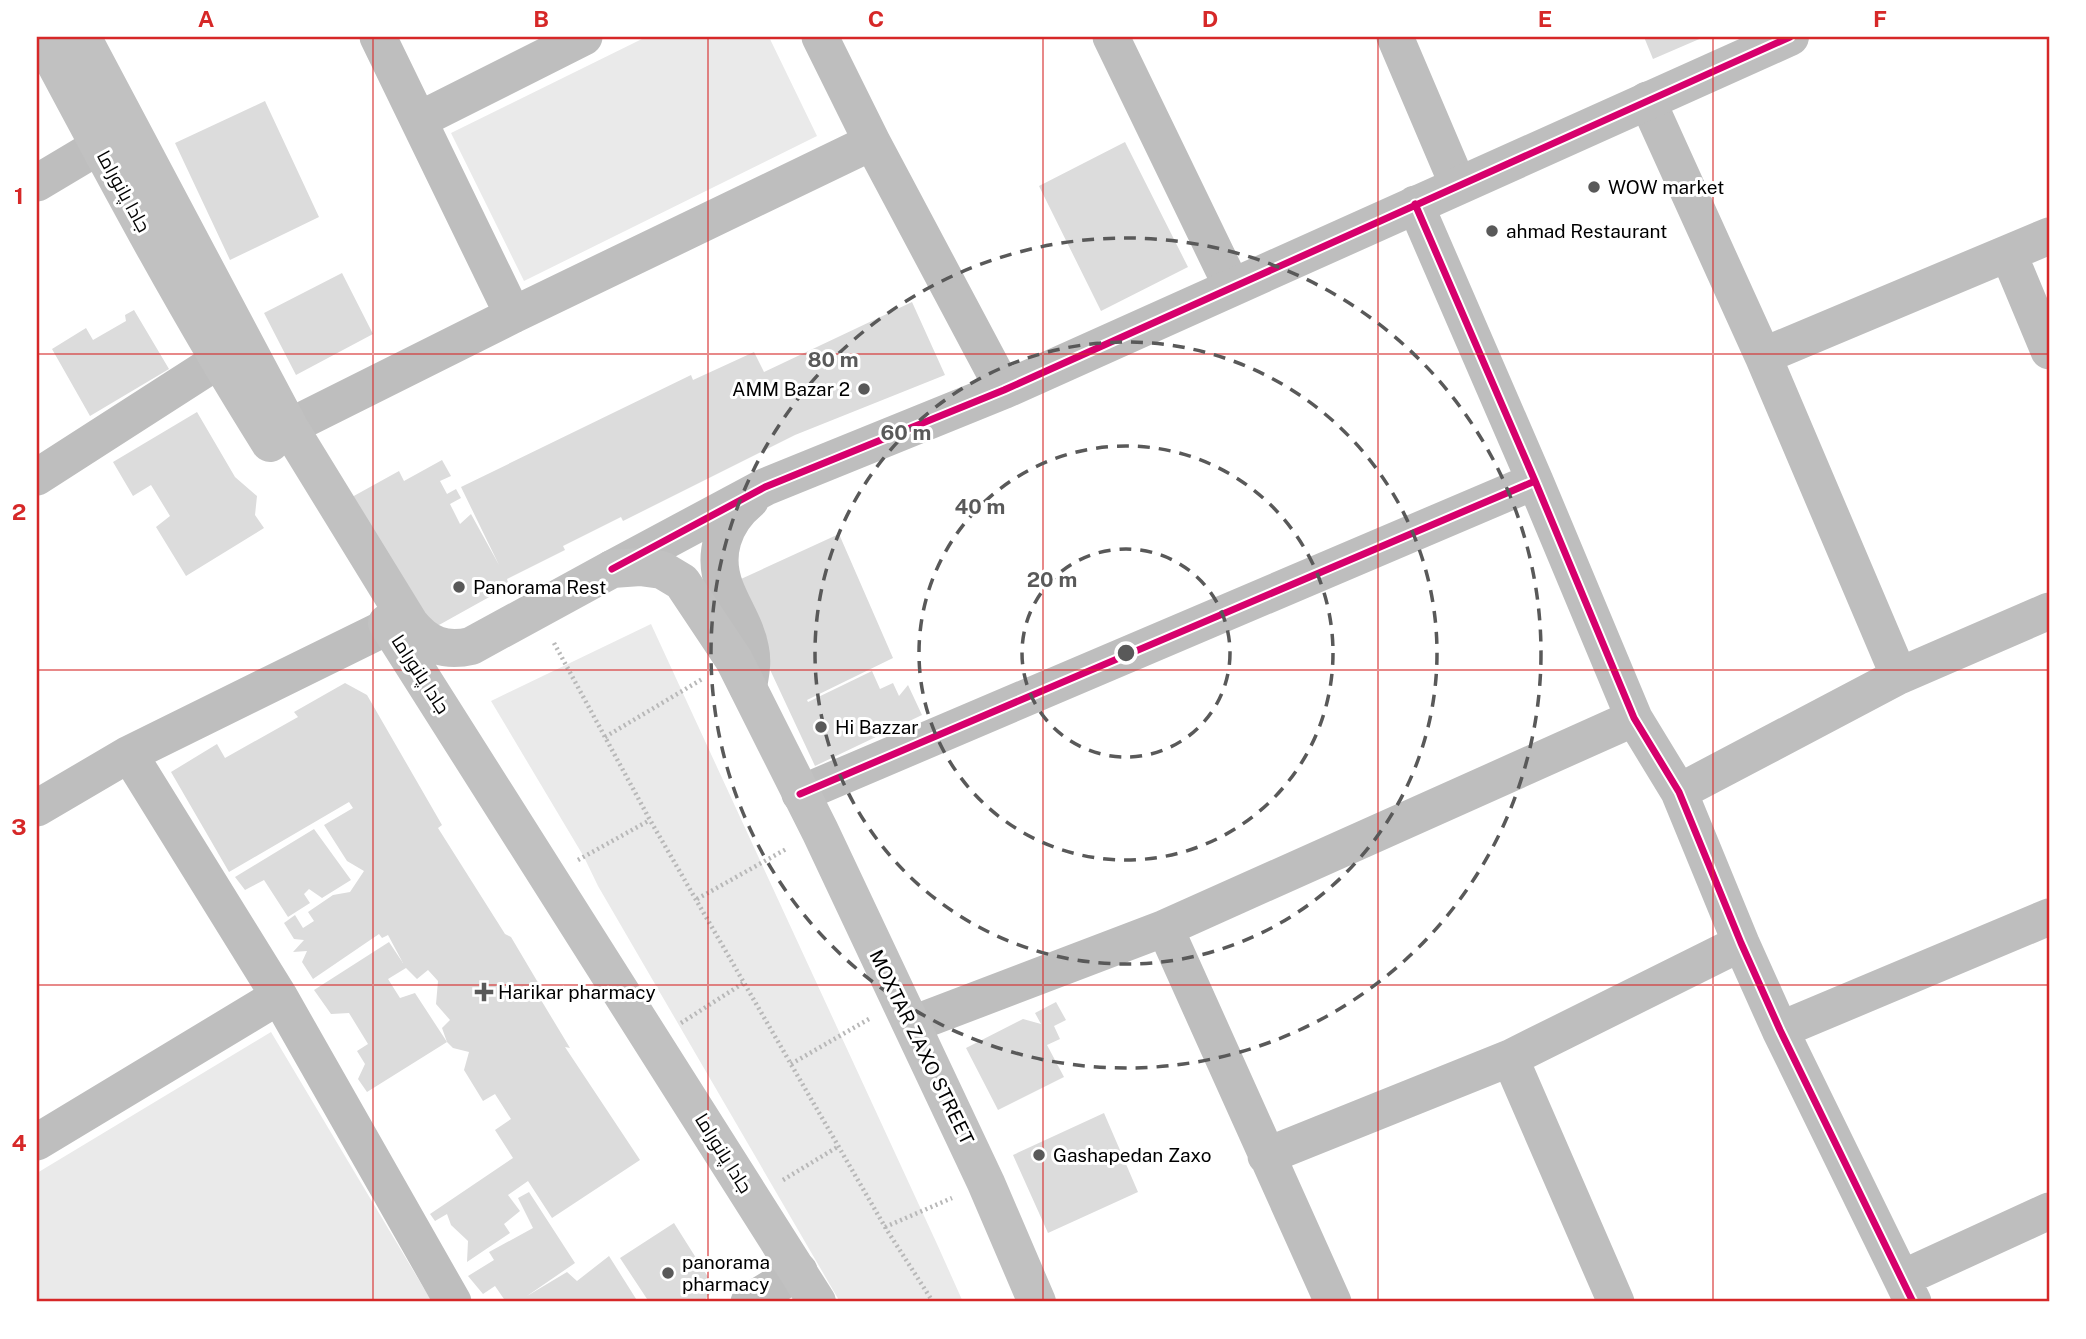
<svg xmlns="http://www.w3.org/2000/svg" width="2086" height="1339" font-family="'Public Sans',Cairo,sans-serif">
  <style>
    .green { fill: #eaeaea }
    .building { fill: #dcdcdc }
    .lines { fill: none; stroke-linecap: round; stroke-linejoin: round }
    .path { stroke: #b8b8b8; stroke-width: 4.5; stroke-dasharray: 2 3.5; stroke-linecap: butt }
    .minor { stroke: #bebebe; stroke-width: 37 }
    .tertiary { stroke: #bebebe; stroke-width: 38 }
    .secondary { stroke: #c1c1c1; stroke-width: 38 }
    .cycleway-casing { stroke: #fff; stroke-width: 11 }
    .cycleway { stroke: #d6006c; stroke-width: 7 }
    .grid { fill: none; stroke: #d62828; stroke-width: 2; stroke-opacity: 0.55 }
    .ring { fill: none; stroke: #595959; stroke-width: 3.5; stroke-dasharray: 12 9 }
    .poi-dot { fill: #595959; stroke: #fff; stroke-width: 2.5 }
    .labels { text-anchor: middle; stroke-width: 6; stroke-linejoin: round; paint-order: stroke }
    .poi-label { font-size: 19px; fill: #000; stroke: #fff; text-anchor: start }
    .street-label { font-size: 19px; fill: #000; stroke: #fff }
    .centre { fill: #595959; stroke: #fff; stroke-width: 3.5 }
    .ring-label { font-size: 21px; text-anchor: middle; font-weight: bold; fill: #595959; stroke: #fff; stroke-width: 6; stroke-linejoin: round; paint-order: stroke }
    .neatline { fill: none; stroke: #d62828; stroke-width: 2.5 }
    .grid-label { font-size: 23px; text-anchor: middle; font-weight: bold; fill: #d62828 }
  </style>
  <rect width="100%" height="100%" fill="#fff"/>
  <path class="green" d="M646 37H769L817 136 524 281 451 133Z
    M651 624 937 1244 963 1302H840L598 886 584 857 491 701Z
    M271 1032 432 1302H37V1173Z"/>
  <path class="building" d="M1644 37H1704L1653 59Z
    M265 101 319 217 230 260 175 143Z
    M1125 142 1188 267 1101 311 1039 186Z
    M342 273 373 334 296 375 264 313Z
    M912 302 945 375 795 435 623 521 621 517 563 546 565 550 507 579 509 586 430 630 352 497 399 471 404 481 442 460 451 476 440 481 447 494 456 489 461 498 450 504 460 524 471 514 499 565 461 487 691 375 693 380 754 352 764 372Z
    M134 310 169 369 90 416 52 349 86 328 93 340 126 321 125 315Z
    M197 412 235 477 257 496 255 515 264 528 186 576 156 527 170 516 151 485 133 496 113 462Z
    M839 534 893 658 807 700 808 702 872 671 880 689 893 683 899 696 908 685 922 715 815 766 730 584Z
    M345 683 367 695 442 825 438 828 505 934 511 937 543 991 538 995 570 1048 565 1047 640 1160 552 1218 528 1181 508 1195 520 1211 504 1224 510 1233 467 1262 468 1241 451 1225 447 1214 435 1221 430 1214 513 1158 495 1130 511 1119 495 1094 483 1101 464 1070 469 1052 453 1048 447 1042 442 1028 450 1020 436 1004 438 981 428 970 417 979 406 968 388 979 400 998 415 993 447 1042 367 1092 358 1079 365 1064 357 1051 368 1044 349 1013 331 1014 314 990 389 942 403 963 388 935 382 938 379 934 313 979 302 962 307 951 293 952 304 940 294 939 284 923 295 915 303 928 314 921 308 912 333 895 350 892 364 871 347 861 324 825 353 808 349 802 229 872 171 772 217 744 225 758 298 717 294 712Z
    M314 829 351 880 322 898 309 889 304 894 310 903 288 917 264 880 245 890 235 877Z
    M1056 1002 1066 1020 1054 1026 1060 1039 1047 1045 1064 1077 998 1110 966 1048 1023 1019 1041 1024 1035 1013Z
    M1104 1113 1138 1192 1048 1233 1013 1155Z
    M529 1192 575 1263 527 1296 567 1272 577 1281 609 1256 638 1302H506L495 1286 483 1294 468 1276 494 1260 489 1252 533 1228 518 1198Z
    M674 1223 715 1288 703 1302H649L620 1258Z"/>
  <g class="lines">
    <path class="path" d="M554 643 650 820 885 1227 933 1302
      M605 737 704 678
      M578 860 650 820
      M697 899 788 848
      M681 1023 745 982
      M791 1064 869 1019
      M783 1180 839 1146
      M885 1227 952 1198
      M953 1302 955 1300 957 1302"/>
    <path class="minor" d="M378 37 513 315
      M820 37 872 142 1004 390
      M1111 37 1232 287
      M1395 37 1458 185
      M1647 100 1763 356 1899 676
      M419 120 584 37
      M37 183 99 146
      M1415 204 1535 481 1634 718 1679 792 1741 943 1780 1030 1913 1302
      M2009 255 2049 351
      M1763 356 2049 236
      M289 427 513 315 872 142
      M37 477 219 360
      M129 754 279 996 453 1302
      M1679 792 1899 676 2049 611
      M800 794 1535 481
      M37 808 129 754 389 626
      M1165 928 1333 1302
      M913 1024 1165 928 1634 718
      M1780 1030 2049 917
      M1510 1058 1616 1302
      M37 1142 279 996
      M1266 1156 1510 1058 1741 943
      M1903 1278 2049 1211
      M749 1302 799 1271"/>
    <path class="tertiary" d="M612 569 765 487 1004 390 1790 37
      M748 687C750 674 753 663 750 649 746 627 733 609 725 588 712 555 723 522 750 500"/>
    <path class="secondary" d="M41 37C114 174 187 312 270 443
      M82 37 289 427 410 624C427 645 445 652 471 646L612 569 640 567 662 570 682 582 734 660 820 831 986 1183 1037 1302
      M387 623 817 1302"/>
    <defs>
      <path id="cycleway" d="M1415 204 1535 481 1634 718 1679 792 1741 943 1780 1030 1913 1302
        M612 569 765 487 1004 390 1790 37
        M800 794 1535 481"/>
    </defs>
    <use href="#cycleway" class="cycleway-casing"/>
    <use href="#cycleway" class="cycleway"/>
  </g>
  <path class="grid" d="M373 37V1302M708 37V1302M1043 37V1302M1378 37V1302M1713 37V1302M37 354H2049M37 670H2049M37 985H2049"/>
  <g class="ring">
    <circle cx="1126" cy="653" r="104"/>
    <circle cx="1126" cy="653" r="207"/>
    <circle cx="1126" cy="653" r="311"/>
    <circle cx="1126" cy="653" r="415"/>
  </g>
  <g class="poi-dot">
    <circle cx="1594" cy="187" r="7"/>
    <circle cx="1492" cy="231" r="7"/>
    <circle cx="864" cy="389" r="7"/>
    <circle cx="459" cy="587" r="7"/>
    <circle cx="821" cy="727" r="7"/>
    <path d="M480.5 981.5h7v7h7v7h-7v7h-7v-7h-7v-7h7z"/>
    <circle cx="1039" cy="1155" r="7"/>
    <circle cx="668" cy="1273" r="7"/>
  </g>
  <g class="labels">
    <g class="poi-label">
      <text x="1608" y="194">WOW market</text>
      <text x="1506" y="238">ahmad Restaurant</text>
      <text x="850" y="396" text-anchor="end">AMM Bazar 2</text>
      <text x="473" y="594">Panorama Rest</text>
      <text x="835" y="734">Hi Bazzar</text>
      <text x="498" y="999">Harikar pharmacy</text>
      <text x="1053" y="1162">Gashapedan Zaxo</text>
      <text x="682" y="1269">panorama<tspan x="682" dy="22">pharmacy</tspan></text>
    </g>
    <g class="street-label">
      <text transform="translate(124 191) rotate(61)" y="7">جادا پانوراما</text>
      <text transform="translate(421 674) rotate(57)" y="7">جادا پانوراما</text>
      <text transform="translate(922 1047) rotate(64)" y="7">MOXTAR ZAXO STREET</text>
      <text transform="translate(724 1153) rotate(58)" y="7">جادا پانوراما</text>
    </g>
  </g>
  <circle cx="1126" cy="653" r="10" class="centre"/>
  <g class="ring-label">
    <text x="833" y="367">80 m</text>
    <text x="906" y="440">60 m</text>
    <text x="980" y="514">40 m</text>
    <text x="1052" y="587">20 m</text>
  </g>
  <rect width="2086" height="1339" fill="none" stroke="#ffffff" stroke-width="77"/>
  <rect x="38" y="38" width="2010" height="1262" class="neatline"/>
  <g class="grid-label">
    <text x="206" y="27">A</text>
    <text x="541" y="27">B</text>
    <text x="876" y="27">C</text>
    <text x="1210" y="27">D</text>
    <text x="1545" y="27">E</text>
    <text x="1880" y="27">F</text>
    <text x="19" y="204">1</text>
    <text x="19" y="520">2</text>
    <text x="19" y="835">3</text>
    <text x="19" y="1151">4</text>
  </g>
</svg>
